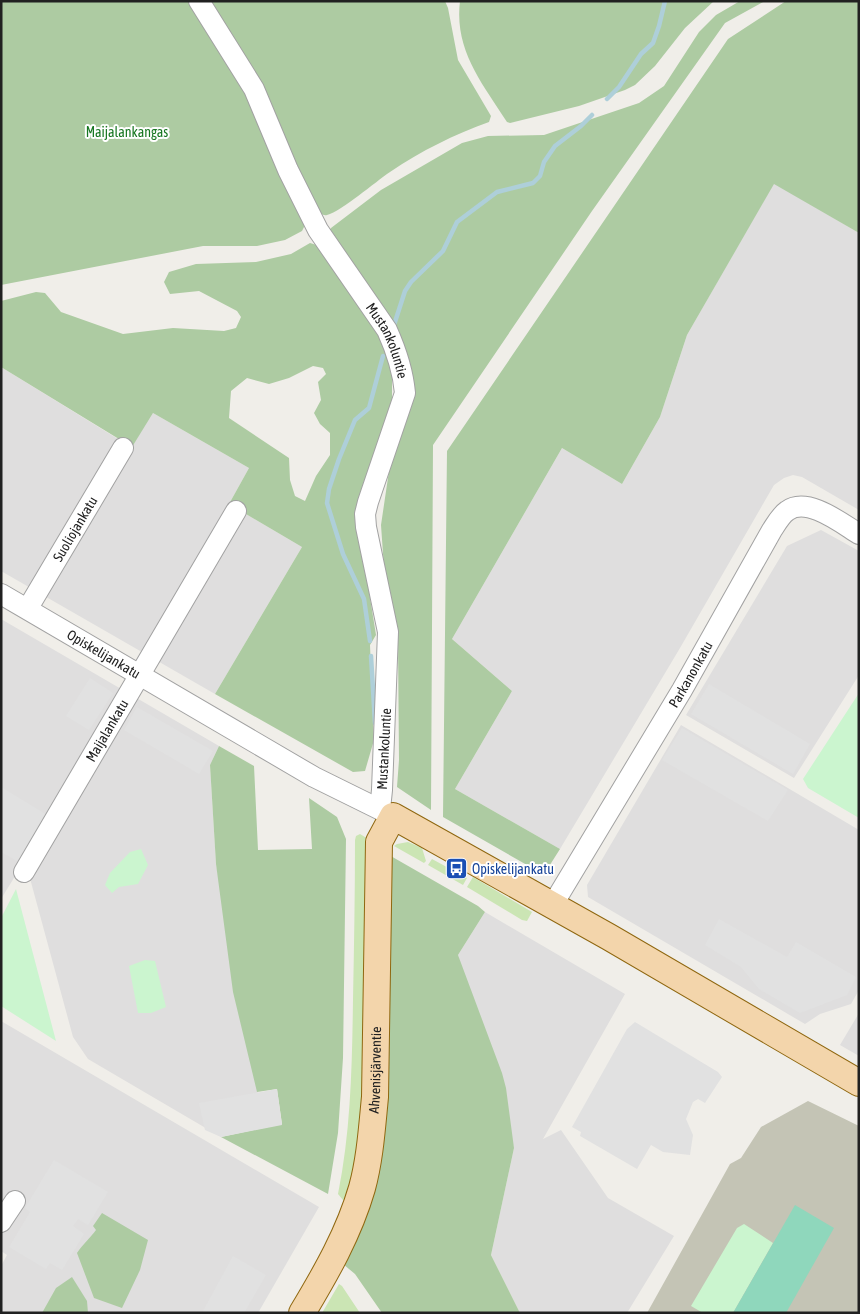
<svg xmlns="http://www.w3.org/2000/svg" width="860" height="1314" font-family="'Asap Condensed',sans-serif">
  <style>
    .residential { fill: #dfdede }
    .construction { fill: #c4c4b5 }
    .grass { fill: #cbe5b4 }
    .forest { fill: #adcba2; fill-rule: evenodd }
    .park { fill: #cbf5cf }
    .pitch { fill: #8fd7bc }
    .parking { fill: #e1e1e1 }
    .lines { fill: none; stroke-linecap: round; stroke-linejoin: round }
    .stream { stroke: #aecfd9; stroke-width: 4.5 }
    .minor-casing { stroke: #a2a2a2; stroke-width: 22 }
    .major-casing { stroke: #8f670f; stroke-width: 28 }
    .minor { stroke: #fff; stroke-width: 20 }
    .major { stroke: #f3d5ab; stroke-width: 26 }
    .labels { text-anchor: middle; stroke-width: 4; stroke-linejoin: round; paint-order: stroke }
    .park-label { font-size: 14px; fill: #177721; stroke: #fff }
    .street-label { font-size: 14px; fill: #212121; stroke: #fff }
    .transit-label { font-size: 14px; fill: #164399; stroke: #fff; text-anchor: start }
  </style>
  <rect width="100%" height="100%" fill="#f0eee9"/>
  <path class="residential" d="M774 183 859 233V510L802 477 793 475 784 478 774 485 680 648 560 849 455 789 512 691 452 639 562 448 622 484 660 417 687 335Z
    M1 367 131 447 153 413 249 468 229 504 302 547 215 694 1 571Z
    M821 530 859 551V675L794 778 686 715 787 546Z
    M1 619 219 746 210 765 216 864 258 1092 221 1137 88 1059 73 1037 25 860 1 899Z
    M681 725 859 830V990L851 1004 820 1014 805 1024 588 897 587 885Z
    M485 912 625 994 543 1139 561 1130 608 1198 674 1236 627 1313H520L491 1255 514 1148 458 955Z
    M859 1013V1056L840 1045Z
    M1 1021 319 1207 258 1313H1V1266L7 1255 1 1251Z"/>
  <path class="construction" d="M808 1101 859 1126V1313H647L730 1164 741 1158 761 1127Z"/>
  <path class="grass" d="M360 834 370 840 361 1151 346 1199 343 1200 338 1194C351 1130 352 1066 353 1000 354 947 355 894 355 840L356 836Z
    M408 842 422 848 426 861 424 863 394 846 397 844Z
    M432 859 467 878 463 885 428 865Z
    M473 877 532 912 527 921 522 920 467 887Z
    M339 1284 342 1286 360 1313H322Z"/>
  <path class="forest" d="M1 1H189L223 50 248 91 305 225 302 231 285 240 257 246H203L1 285Z
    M207 1H445L448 8 458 60 491 116 489 122C455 134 421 151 390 172 375 182 342 211 327 215 323 216 320 213 317 211Z
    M460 1H714L685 28 655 66 635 85 625 90 579 106 510 123 507 122C482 83 454 50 460 1Z
    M740 1H765L725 23 592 211 433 445 431 810 397 787 399 760 398 641 385 582 381 525 389 471 411 399 328 233 331 228 381 190 462 143 488 136 544 135 639 103 664 86 699 32 716 15Z
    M786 1H859V233L774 184 687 335 660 417 622 484 562 448 452 639 512 691 455 789 560 849 548 868 534 869 443 817 447 451 728 39Z
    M310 243 323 247 370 316 392 368V402L359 529 376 635 370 645 374 740 365 771 353 772 215 694 302 547 229 504 249 468 153 413 132 447 1 367V301L36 292 45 293 61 312 123 334 173 328 224 331 236 328 241 317 237 311 199 291 170 294 164 282 169 272 196 264 256 262 291 254ZM313 366 323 368 326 374 318 382 321 400 314 413 320 424 330 433V455L316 476 305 501 295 496 290 480 289 458 229 418 231 391 247 378 269 384 289 378Z
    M219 746 254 766 258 850 312 849 309 798 337 817 346 839 343 1058 338 1133 328 1194 221 1137 282 1124 277 1089 257 1092 233 992 216 864 210 765Z
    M389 855 478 906 485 912 458 955 502 1073 506 1088 514 1148 491 1255 520 1313H382L355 1274 343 1264 349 1250Z
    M102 1213 148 1240 140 1270 122 1308 94 1298 77 1253C83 1244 90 1238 96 1230L93 1226Z
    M72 1277 87 1301 88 1313H42L56 1288Z"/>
  <path class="park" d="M859 693V818L808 788 803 779Z
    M141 849 148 865 138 884 119 887 112 893 105 885 110 873 130 852Z
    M16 889 56 1041 1 1006V918Z
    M145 960 155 961 166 1007 151 1013H138L129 966Z
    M744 1224 773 1243 733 1313H703L691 1306 737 1228Z"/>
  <path class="pitch" d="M795 1205 834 1228 786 1313H733Z"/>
  <path class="parking" d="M90 678 113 693 89 730 66 716Z
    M709 684 810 744 793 774 691 714Z
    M137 707 213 751 199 774 124 730Z
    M682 728 788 790 768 821 662 760Z
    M1 787 47 815 19 862 1 852Z
    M719 919 787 957 796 942 856 977 847 995 800 1013 759 989 741 967 705 945Z
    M635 1022 703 1063 718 1072 722 1077 705 1103 698 1099 693 1102 686 1119 693 1135 690 1155 663 1152 651 1145 637 1169 580 1136 581 1132 572 1127 627 1029Z
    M277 1089 282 1125 221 1137 205 1130 199 1103Z
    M54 1160 108 1192 88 1225 78 1219 73 1226 84 1234 62 1270 50 1263 46 1269 9 1247 30 1212 25 1208Z
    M233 1256 266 1275 244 1313H202Z"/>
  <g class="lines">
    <path class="stream" d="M607 99 619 87 641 54 653 43 659 26 665 1
      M394 325 405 291 411 282 443 251 457 222 497 192 533 183 540 176 544 162 555 146 581 126 592 115
      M370 641 364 599 343 554 327 503 329 489 339 459 355 420 369 408 383 356
      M371 656 375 723"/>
    <defs>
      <g id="minor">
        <path id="s1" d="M199 1 254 89 288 170 318 230 387 330C396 350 403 371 405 393L368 502 365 514 366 527 388 632 382 790 380 809"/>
        <path id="s2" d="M1 594 314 777 391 815"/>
        <path id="s3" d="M28 608 123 448"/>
        <path id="s4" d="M24 872 236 511"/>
        <path id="s5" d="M552 906 682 690 772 530C776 524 781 515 787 511 807 496 841 523 859 534"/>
        <path d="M1 1222 15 1201"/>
      </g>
      <g id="major">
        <path id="s6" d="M302 1313C326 1273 349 1233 362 1188 370 1159 372 1127 375 1097L379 842 393 816 609 937 859 1083"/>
      </g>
    </defs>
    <use href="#minor" class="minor-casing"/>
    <use href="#major" class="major-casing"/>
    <use href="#minor" class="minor"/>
    <use href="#major" class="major"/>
  </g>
  <defs>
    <symbol id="bus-square" viewBox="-11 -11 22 22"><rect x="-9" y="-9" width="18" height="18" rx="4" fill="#1a4fb4" stroke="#fff"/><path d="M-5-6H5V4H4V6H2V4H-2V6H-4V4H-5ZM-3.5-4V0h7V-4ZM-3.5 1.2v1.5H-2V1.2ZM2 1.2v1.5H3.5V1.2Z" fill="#fff"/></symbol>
  </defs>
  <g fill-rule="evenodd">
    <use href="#bus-square" x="444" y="856" width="25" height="25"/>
  </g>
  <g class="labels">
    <g class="park-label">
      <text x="127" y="137">Maijalankangas</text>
    </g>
    <g class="street-label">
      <text dy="5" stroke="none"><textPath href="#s1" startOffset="390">Mustankoluntie</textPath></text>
      <text dy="5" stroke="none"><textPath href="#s3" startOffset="92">Suoliojankatu</textPath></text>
      <text dy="5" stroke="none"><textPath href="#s2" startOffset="119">Opiskelijankatu</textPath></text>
      <text dy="5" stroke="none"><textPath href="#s5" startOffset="270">Parkanonkatu</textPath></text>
      <text dy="5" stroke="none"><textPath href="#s4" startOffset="164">Maijalankatu</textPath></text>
      <text transform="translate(384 749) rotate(-87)" y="5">Mustankoluntie</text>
      <text dy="5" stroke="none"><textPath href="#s6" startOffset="258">Ahvenisjärventie</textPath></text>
    </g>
    <g class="transit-label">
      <text x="472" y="874">Opiskelijankatu</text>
    </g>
  </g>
  <rect width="860" height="1314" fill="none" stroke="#212121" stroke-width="5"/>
</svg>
